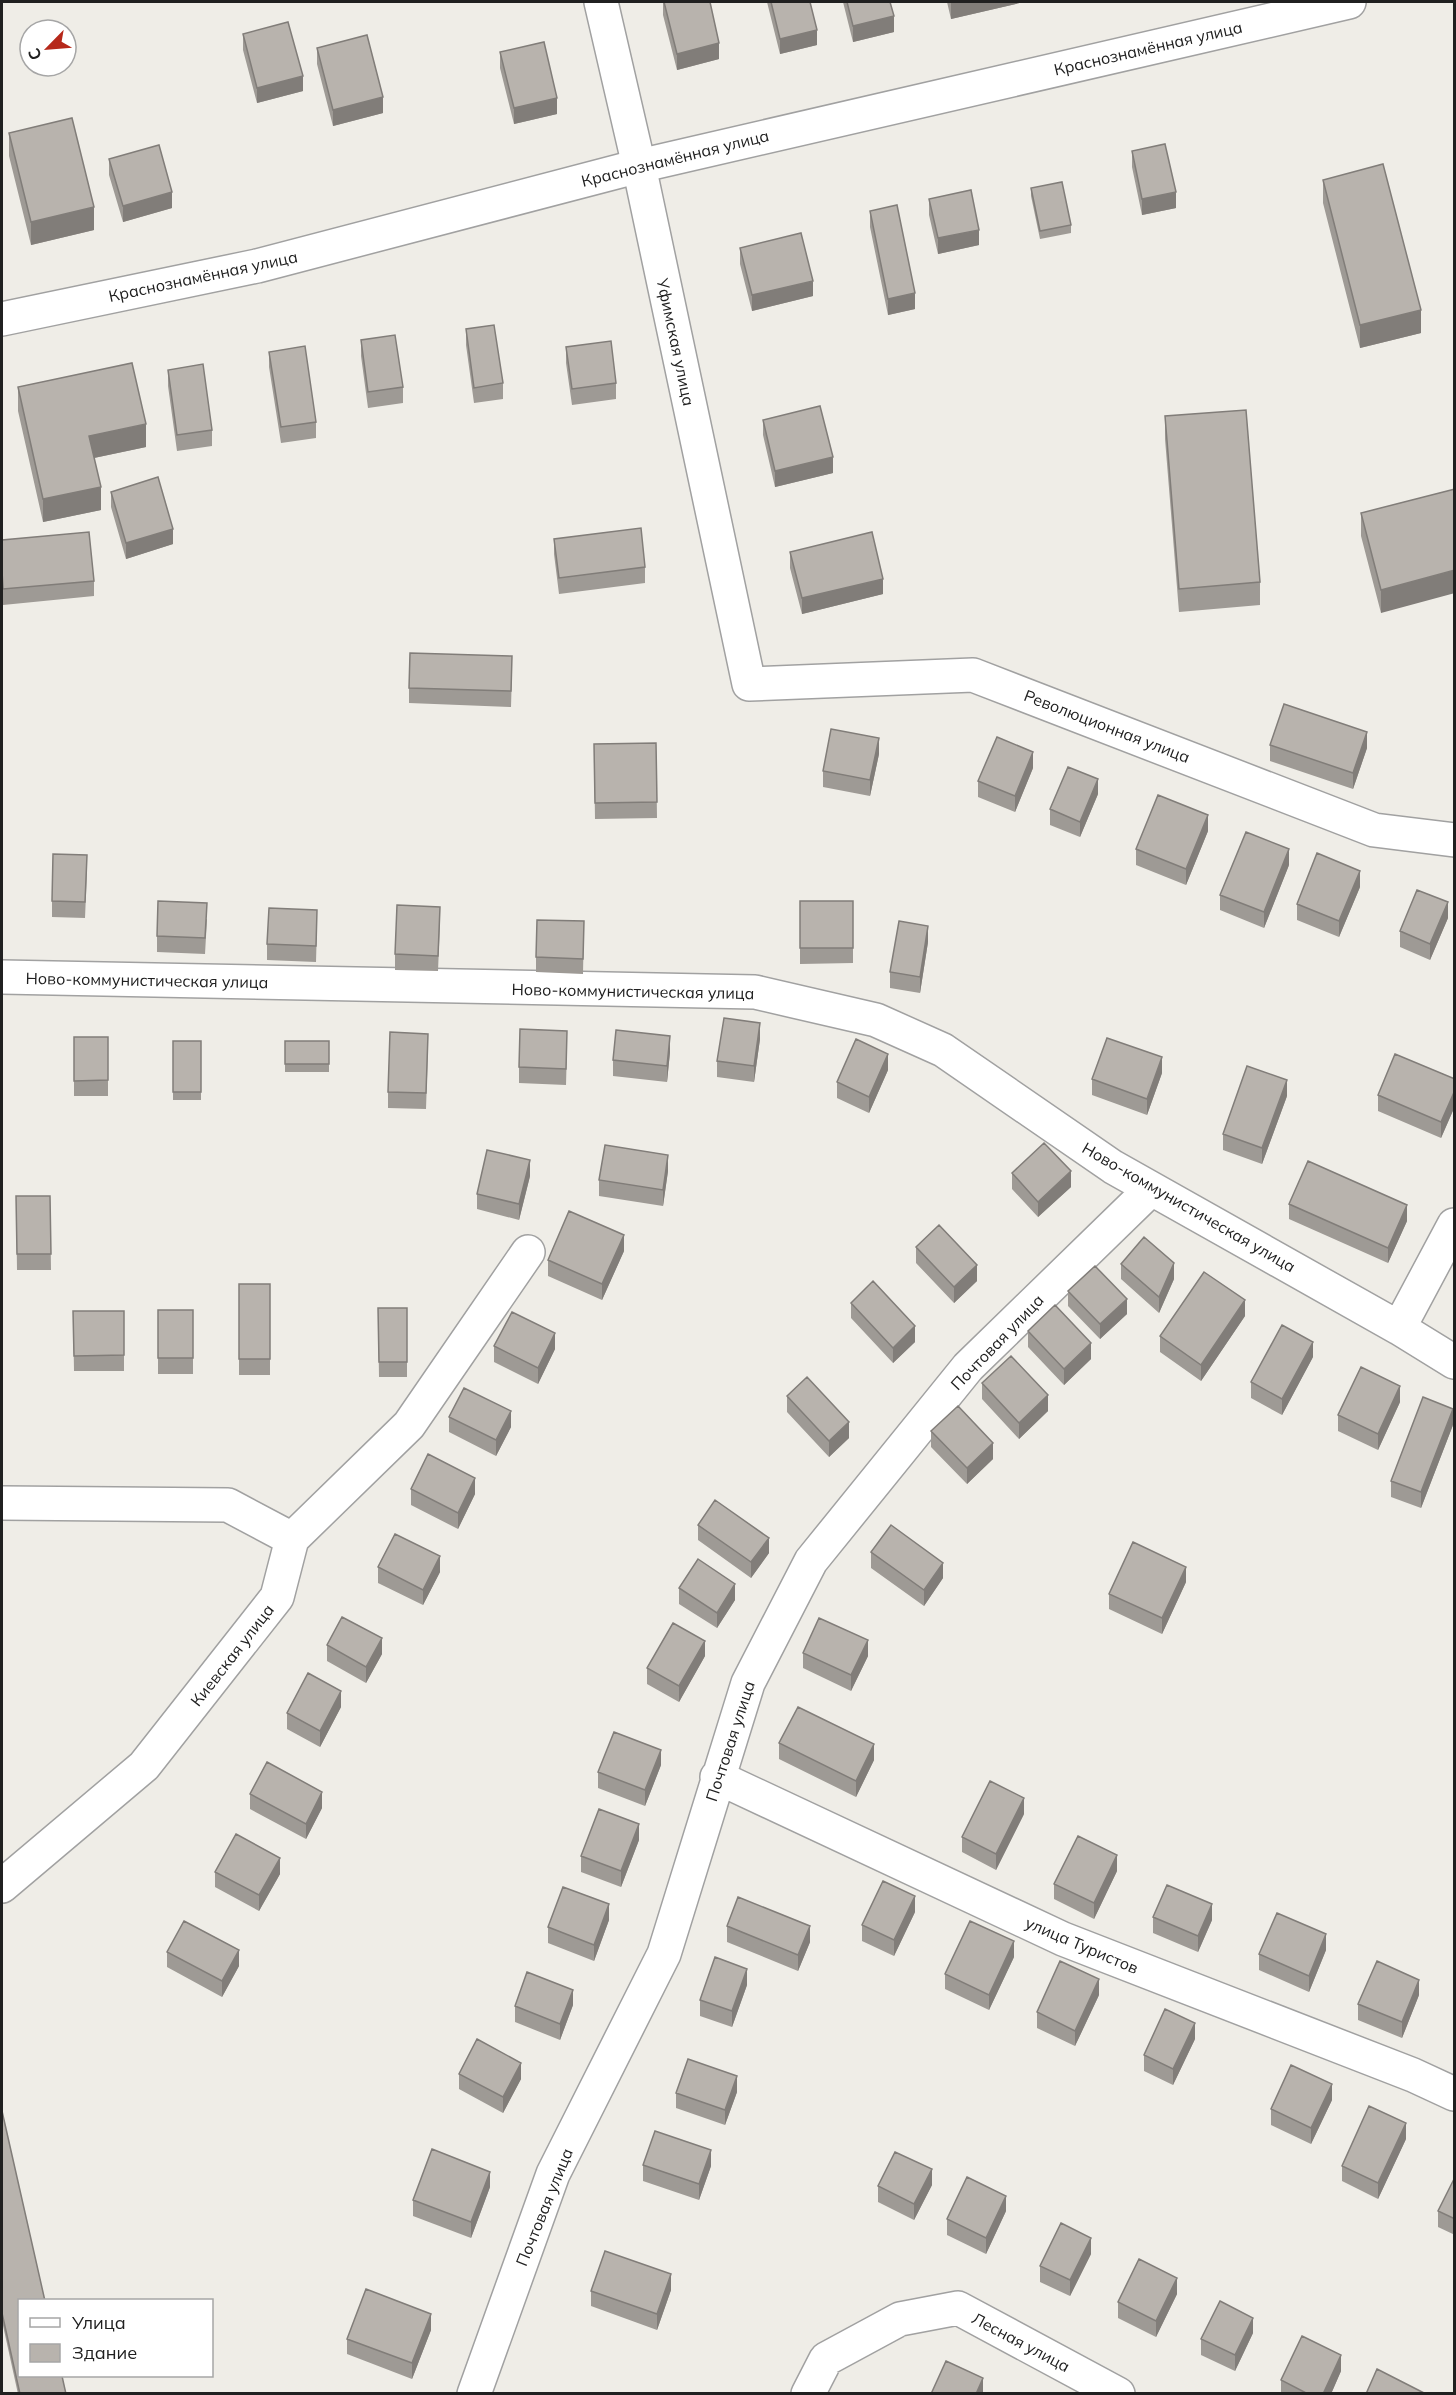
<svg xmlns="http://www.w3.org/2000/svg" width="1456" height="2395" font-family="Mulish,sans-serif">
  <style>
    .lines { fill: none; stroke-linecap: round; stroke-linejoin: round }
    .minor-casing { stroke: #a1a1a1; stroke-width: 36 }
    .tertiary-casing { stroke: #a1a1a1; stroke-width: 36 }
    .minor { stroke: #fff; stroke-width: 33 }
    .tertiary { stroke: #fff; stroke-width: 33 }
    .wall { fill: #9e9a95 }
    .shaded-wall { fill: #817d79 }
    .building { fill: #b8b3ad; stroke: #817d79; stroke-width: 1.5 }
    .labels { text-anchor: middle; stroke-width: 6; stroke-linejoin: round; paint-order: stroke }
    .street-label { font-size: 16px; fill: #202020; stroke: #fff }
  </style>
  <rect width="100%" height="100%" fill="#efede7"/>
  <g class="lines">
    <defs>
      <path id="minor" d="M601 2 639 166 749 684 973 675 1374 830 1454 840
        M2 977 755 992 876 1020 943 1050 1113 1167 1399 1328 1454 1362
        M1399 1328 1454 1225
        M2 1503 228 1505 292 1539
        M717 1777 1063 1939 1413 2075 1454 2094
        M2 1886 144 1766 277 1597 292 1539 409 1425 528 1252
        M474 2394 553 2174 664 1954 748 1683 811 1561 968 1367 1151 1189
        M808 2394 826 2359 900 2319 958 2308 1118 2394"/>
      <path id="tertiary" d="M2 319 257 266 639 166 1349 2"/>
    </defs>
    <use href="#minor" class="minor-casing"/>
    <use href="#tertiary" class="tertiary-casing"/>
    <use href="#minor" class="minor"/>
    <use href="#tertiary" class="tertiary"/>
  </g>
  <path class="wall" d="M663 2H710L719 59 677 70 663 15Z
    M767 2H810L817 45 780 54Z
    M843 2H890L894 32 853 42Z
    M947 2H1024L951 19Z
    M243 34 303 91 257 103 243 50Z
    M317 48 383 113 333 126 317 64Z
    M500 52 557 114 514 124 500 68Z
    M9 133 94 230 31 245 9 156Z
    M1132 151 1176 208 1142 215 1132 167Z
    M109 159 172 208 123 222 109 175Z
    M1323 180 1421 333 1360 348 1323 203Z
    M1031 188 1071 225V233L1040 239 1031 196Z
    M929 199 979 245 938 254 929 215Z
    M870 211 915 309 888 315 870 227Z
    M740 248 813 296 752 311 740 264Z
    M466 329 503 383V399L474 403 466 345Z
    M361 340 403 387V403L368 408 361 356Z
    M566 347 616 383V399L572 405 566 363Z
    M269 352 316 422V438L281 443 269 367Z
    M168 370 212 430V446L177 451 168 386Z
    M18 387 146 447 94 458 101 510 43 522 18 411Z
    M1165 416 1260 582V605L1179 612 1165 439Z
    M763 420 833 473 775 487 763 435Z
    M1455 489 1381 613 1361 536V513Z
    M111 492 173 544 126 559 111 507Z
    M554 539 645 567V583L559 594 554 554Z
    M2 540 94 581V596L3 605 2 587Z
    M790 552 883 594 802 614 790 568Z
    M512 672 511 707 409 703V688Z
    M656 743 657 818 595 819 594 744Z
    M1270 745 1367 748 1353 789 1270 761Z
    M879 754 870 796 823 787V771Z
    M1033 768 1015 812 978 797V781Z
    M1098 794 1080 837 1050 825V809Z
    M1208 831 1186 885 1136 865V849Z
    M1289 865 1264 928 1220 910V895Z
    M87 871 85 918 52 917V901Z
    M1360 887 1339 937 1297 920V904Z
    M800 901H853V963L800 964Z
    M1448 918 1430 960 1400 947V931Z
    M207 919 205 954 157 952V936Z
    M584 921 583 974 536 972V957Z
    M440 922 438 971 395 970V954Z
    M317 926 316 962 267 960V944Z
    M928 942 920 993 890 988V972Z
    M74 1037H108V1096H74Z
    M760 1039 754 1082 717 1077V1061Z
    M173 1041H201V1100H173Z
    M285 1041H329V1072H285Z
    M567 1047 566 1085 519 1083V1067Z
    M428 1049 426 1109 388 1108V1092Z
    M670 1052 667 1082 613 1076V1060Z
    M888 1070 869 1113 837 1098V1082Z
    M1162 1073 1147 1115 1092 1095V1079Z
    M1455 1079V1106L1441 1138 1378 1111V1095Z
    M1287 1096 1262 1164 1223 1150V1134Z
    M668 1171 663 1206 599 1196V1180Z
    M1012 1173 1071 1187 1038 1217 1012 1189Z
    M530 1176 519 1220 477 1209V1194Z
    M16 1196H50L51 1270H17Z
    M1289 1204 1407 1221 1388 1263 1289 1219Z
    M916 1247 977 1281 954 1303 916 1263Z
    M624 1251 602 1300 548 1276V1260Z
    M1121 1264 1174 1279 1159 1313 1121 1279Z
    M239 1284H270V1375H239Z
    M1068 1291 1127 1314 1100 1339 1068 1306Z
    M851 1303 915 1342 893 1363 851 1318Z
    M378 1308H407V1377H379Z
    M158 1310H193V1374H158Z
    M73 1311H124V1371H74Z
    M1245 1316 1201 1381 1160 1352V1336Z
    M1028 1331 1091 1359 1064 1385 1028 1347Z
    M494 1346 555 1349 538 1384 494 1362Z
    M1313 1357 1282 1415 1251 1398V1382Z
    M982 1383 1048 1411 1019 1439 982 1399Z
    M787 1396 849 1438 829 1457 787 1412Z
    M1400 1402 1378 1450 1338 1431V1415Z
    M449 1417 511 1427 496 1456 449 1432Z
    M1453 1425 1421 1508 1391 1497V1481Z
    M931 1431 993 1459 967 1484 931 1447Z
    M411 1489 475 1494 458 1529 411 1505Z
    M698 1525 769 1553 751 1578 698 1540Z
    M871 1552 943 1578 924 1606 871 1568Z
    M378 1567 440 1572 423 1605 378 1583Z
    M1186 1582 1162 1634 1109 1609V1594Z
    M679 1588 735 1600 717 1628 679 1604Z
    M327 1645 382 1654 366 1683 327 1661Z
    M803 1653 868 1656 851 1691 803 1668Z
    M705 1656 679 1702 647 1684V1668Z
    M341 1707 320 1747 287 1729V1713Z
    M779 1743 874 1760 856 1797 779 1759Z
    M661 1765 645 1806 598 1788V1772Z
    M250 1794 322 1808 306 1839 250 1809Z
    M1024 1814 996 1870 962 1852V1837Z
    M639 1840 621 1887 581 1872V1856Z
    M1117 1871 1094 1919 1054 1899V1884Z
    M215 1872 280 1874 259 1911 215 1887Z
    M915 1912 894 1956 862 1941V1925Z
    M1153 1917 1212 1920 1198 1952 1153 1933Z
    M609 1920 594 1961 548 1943V1927Z
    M727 1926 810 1942 798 1971 727 1942Z
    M1326 1950 1309 1992 1259 1970V1954Z
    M167 1952 239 1966 222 1997 167 1967Z
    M1014 1957 989 2010 945 1989V1974Z
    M747 1985 732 2027 700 2016V2000Z
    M1099 1995 1075 2046 1037 2028V2012Z
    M1419 1995 1402 2038 1358 2020V2004Z
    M573 2005 560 2040 515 2022V2006Z
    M1195 2039 1173 2085 1144 2071V2055Z
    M459 2074 521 2079 503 2113 459 2089Z
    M737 2092 725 2125 676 2108V2093Z
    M1332 2100 1311 2144 1271 2125V2109Z
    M2 2111 66 2394H18L2 2321Z
    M1406 2139 1378 2199 1342 2181V2166Z
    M643 2165 711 2166 699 2200 643 2181Z
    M1455 2177V2235L1438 2227V2211Z
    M932 2185 914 2220 878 2202V2186Z
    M490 2187 471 2238 413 2216V2200Z
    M1006 2211 986 2254 947 2235V2219Z
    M1091 2254 1070 2296 1040 2282V2266Z
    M671 2290 657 2330 591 2306V2291Z
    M1177 2294 1156 2337 1118 2318V2302Z
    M431 2330 412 2379 347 2354V2339Z
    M1253 2333 1235 2371 1201 2355V2339Z
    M1341 2371 1331 2394H1281V2380Z"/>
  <path class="shaded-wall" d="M951 2H1024L951 19Z
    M894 16V32L853 42V26Z
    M817 30V45L780 54V39Z
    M719 43V59L677 70V54Z
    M303 76V91L257 103V88Z
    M383 97V113L333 126V110Z
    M557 98V114L514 124V108Z
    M172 192V208L123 222V206Z
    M1176 192V208L1142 215V199Z
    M94 207V230L31 245V222Z
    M979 230V245L938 254V238Z
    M813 281V296L752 311V295Z
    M915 293V309L888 315V299Z
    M1421 310V333L1360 348V325Z
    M146 424V447L89 459V436Z
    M833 457V473L775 487V471Z
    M101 487V510L43 522V499Z
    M173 529V544L126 559V543Z
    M1455 570V593L1381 613V590Z
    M883 579V594L802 614V598Z
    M1367 732V748L1353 789V773Z
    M879 738V754L870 796V780Z
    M1033 752V768L1015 812V796Z
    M1098 779V794L1080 837V822Z
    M1208 815V831L1186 885V869Z
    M1289 849V865L1264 928V912Z
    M1360 871V887L1339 937V921Z
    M1448 902V918L1430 960V944Z
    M928 926V942L920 993V977Z
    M760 1023V1039L754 1082V1066Z
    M670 1036V1052L667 1082V1066Z
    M888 1054V1070L869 1113V1097Z
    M1162 1057V1073L1147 1115V1099Z
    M1287 1080V1096L1262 1164V1148Z
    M1455 1090V1106L1441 1138V1122Z
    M668 1155V1171L663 1206V1190Z
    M530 1160V1176L519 1220V1204Z
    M1071 1171V1187L1038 1217V1202Z
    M1407 1205V1221L1388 1263V1248Z
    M624 1235V1251L602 1300V1284Z
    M1174 1263V1279L1159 1313V1297Z
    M977 1265V1281L954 1303V1287Z
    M1127 1299V1314L1100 1339V1324Z
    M1245 1300V1316L1201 1381V1365Z
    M915 1326V1342L893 1363V1348Z
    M555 1333V1349L538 1384V1368Z
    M1313 1342V1357L1282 1415V1399Z
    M1091 1343V1359L1064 1385V1369Z
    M1400 1386V1402L1378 1450V1434Z
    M1048 1395V1411L1019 1439V1423Z
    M1453 1409V1425L1421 1508V1492Z
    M511 1411V1427L496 1456V1440Z
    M849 1422V1438L829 1457V1441Z
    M993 1443V1459L967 1484V1468Z
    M475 1478V1494L458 1529V1513Z
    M769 1538V1553L751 1578V1562Z
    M440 1556V1572L423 1605V1590Z
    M943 1563V1578L924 1606V1590Z
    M1186 1567V1582L1162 1634V1618Z
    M735 1584V1600L717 1628V1613Z
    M382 1638V1654L366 1683V1667Z
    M868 1640V1656L851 1691V1675Z
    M705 1641V1656L679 1702V1686Z
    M341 1691V1707L320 1747V1731Z
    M874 1744V1760L856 1797V1781Z
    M661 1750V1765L645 1806V1790Z
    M322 1792V1808L306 1839V1824Z
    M1024 1798V1814L996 1870V1854Z
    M639 1824V1840L621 1887V1871Z
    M1117 1855V1871L1094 1919V1903Z
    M280 1858V1874L259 1911V1895Z
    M915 1896V1912L894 1956V1940Z
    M609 1904V1920L594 1961V1945Z
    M1212 1904V1920L1198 1952V1936Z
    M810 1926V1942L798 1971V1955Z
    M1326 1934V1950L1309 1992V1976Z
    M1014 1941V1957L989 2010V1995Z
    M239 1950V1966L222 1997V1981Z
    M747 1969V1985L732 2027V2011Z
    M1099 1979V1995L1075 2046V2031Z
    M1419 1980V1995L1402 2038V2022Z
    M573 1990V2005L560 2040V2024Z
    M1195 2023V2039L1173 2085V2069Z
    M521 2063V2079L503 2113V2097Z
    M737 2076V2092L725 2125V2110Z
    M1332 2084V2100L1311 2144V2128Z
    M1406 2123V2139L1378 2199V2183Z
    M711 2150V2166L699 2200V2184Z
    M932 2169V2185L914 2220V2204Z
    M490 2172V2187L471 2238V2222Z
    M1006 2196V2211L986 2254V2238Z
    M1091 2238V2254L1070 2296V2280Z
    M671 2274V2290L657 2330V2314Z
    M1177 2278V2294L1156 2337V2321Z
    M431 2314V2330L412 2379V2363Z
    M1253 2318V2333L1235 2371V2355Z
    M1341 2355V2371L1331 2394H1323Z
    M983 2378V2394H976Z"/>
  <path class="building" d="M664 2H710L719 43 677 54Z
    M771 2H810L817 30 780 39Z
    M847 2H890L894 16 853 26Z
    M288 22 303 76 257 88 243 34Z
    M367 35 383 97 333 110 317 48Z
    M544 42 557 98 514 108 500 52Z
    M72 118 94 207 31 222 9 133Z
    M1165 144 1176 192 1142 199 1132 151Z
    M159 145 172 192 123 206 109 159Z
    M1383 164 1421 310 1360 325 1323 180Z
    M1062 182 1071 225 1040 231 1031 188Z
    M971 190 979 230 938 238 929 199Z
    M897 205 915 293 888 299 870 211Z
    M801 233 813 281 752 295 740 248Z
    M494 325 503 383 474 388 466 329Z
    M395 335 403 387 368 392 361 340Z
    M611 341 616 383 572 389 566 347Z
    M305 346 316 422 281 427 269 352Z
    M132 363 146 424 89 436 101 487 43 499 18 387Z
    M203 364 212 430 177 435 168 370Z
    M820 406 833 457 775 471 763 420Z
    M1246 410 1260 582 1179 589 1165 416Z
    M158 477 173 529 126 543 111 492Z
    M1455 489V570L1381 590 1361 513Z
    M641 528 645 567 559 578 554 539Z
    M89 532 94 581 3 589 2 571V540Z
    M872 532 883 579 802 598 790 552Z
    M410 653 512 656 511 691 409 688Z
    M1284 704 1367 732 1353 773 1270 745Z
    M831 729 879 738 870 780 823 771Z
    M997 737 1033 752 1015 796 978 781Z
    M656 743 657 802 595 803 594 744Z
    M1068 767 1098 779 1080 822 1050 809Z
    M1158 795 1208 815 1186 869 1136 849Z
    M1246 832 1289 849 1264 912 1220 895Z
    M1317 853 1360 871 1339 921 1297 904Z
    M53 854 87 855 85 902 52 901Z
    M1417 890 1448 902 1430 944 1400 931Z
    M158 901 207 903 205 938 157 936Z
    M800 901H853V948H800Z
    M397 905 440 907 438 956 395 954Z
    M269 908 317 910 316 946 267 944Z
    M537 920 584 921 583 959 536 957Z
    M899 921 928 926 920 977 890 972Z
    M724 1018 760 1023 754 1066 717 1061Z
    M520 1029 567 1031 566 1069 519 1067Z
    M616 1030 670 1036 667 1066 613 1060Z
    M390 1032 428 1034 426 1093 388 1092Z
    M74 1037H108V1080L74 1081Z
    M1107 1038 1162 1057 1147 1099 1092 1079Z
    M856 1039 888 1054 869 1097 837 1082Z
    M173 1041H201V1092H173Z
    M285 1041H329V1064H285Z
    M1395 1054 1455 1079V1090L1441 1122 1378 1095Z
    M1247 1066 1287 1080 1262 1148 1223 1134Z
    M1044 1143 1071 1171 1038 1202 1012 1173Z
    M605 1145 668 1155 663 1190 599 1180Z
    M487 1150 530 1160 519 1204 477 1194Z
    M1308 1161 1407 1205 1388 1248 1289 1204Z
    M16 1196H50L51 1254H17Z
    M569 1211 624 1235 602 1284 548 1260Z
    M939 1225 977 1265 954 1287 916 1247Z
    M1144 1237 1174 1263 1159 1297 1121 1264Z
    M1095 1266 1127 1299 1100 1324 1068 1291Z
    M1204 1272 1245 1300 1201 1365 1160 1336Z
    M873 1281 915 1326 893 1348 851 1303Z
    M239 1284H270V1359H239Z
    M1055 1305 1091 1343 1064 1369 1028 1331Z
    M378 1308H407V1362H379Z
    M158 1310H193V1358H158Z
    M73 1311H124V1355L74 1356Z
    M512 1312 555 1333 538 1368 494 1346Z
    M1282 1325 1313 1342 1282 1399 1251 1382Z
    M1011 1356 1048 1395 1019 1423 982 1383Z
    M1361 1367 1400 1386 1378 1434 1338 1415Z
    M807 1377 849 1422 829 1441 787 1396Z
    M464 1388 511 1411 496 1440 449 1417Z
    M1423 1397 1453 1409 1421 1492 1391 1481Z
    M958 1406 993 1443 967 1468 931 1431Z
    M428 1454 475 1478 458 1513 411 1489Z
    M715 1500 769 1538 751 1562 698 1525Z
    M891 1525 943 1563 924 1590 871 1552Z
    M395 1534 440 1556 423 1590 378 1567Z
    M1133 1542 1186 1567 1162 1618 1109 1594Z
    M698 1559 735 1584 717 1613 679 1588Z
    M342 1617 382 1638 366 1667 327 1645Z
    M819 1618 868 1640 851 1675 803 1653Z
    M673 1623 705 1641 679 1686 647 1668Z
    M308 1673 341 1691 320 1731 287 1713Z
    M798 1707 874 1744 856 1781 779 1743Z
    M614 1732 661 1750 645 1790 598 1772Z
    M267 1762 322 1792 306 1824 250 1794Z
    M990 1781 1024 1798 996 1854 962 1837Z
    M599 1809 639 1824 621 1871 581 1856Z
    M236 1834 280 1858 259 1895 215 1872Z
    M1078 1836 1117 1855 1094 1903 1054 1884Z
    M883 1881 915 1896 894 1940 862 1925Z
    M1167 1885 1212 1904 1198 1936 1153 1917Z
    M563 1887 609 1904 594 1945 548 1927Z
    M738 1897 810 1926 798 1955 727 1926Z
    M1277 1913 1326 1934 1309 1976 1259 1954Z
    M184 1921 239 1950 222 1981 167 1952Z
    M970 1921 1014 1941 989 1995 945 1974Z
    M715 1957 747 1969 732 2011 700 2000Z
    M1060 1961 1099 1979 1075 2031 1037 2012Z
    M1377 1961 1419 1980 1402 2022 1358 2004Z
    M527 1972 573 1990 560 2024 515 2006Z
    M1165 2009 1195 2023 1173 2069 1144 2055Z
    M477 2039 521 2063 503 2097 459 2074Z
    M688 2059 737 2076 725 2110 676 2093Z
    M1291 2065 1332 2084 1311 2128 1271 2109Z
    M1369 2106 1406 2123 1378 2183 1342 2166Z
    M2 2111 45 2301H20V2376H62L66 2394H20L2 2313Z
    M655 2131 711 2150 699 2184 643 2165Z
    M432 2149 490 2172 471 2222 413 2200Z
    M895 2152 932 2169 914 2204 878 2186Z
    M967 2177 1006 2196 986 2238 947 2219Z
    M1455 2177V2219L1438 2211Z
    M1061 2223 1091 2238 1070 2280 1040 2266Z
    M605 2251 671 2274 657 2314 591 2291Z
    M1139 2259 1177 2278 1156 2321 1118 2302Z
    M366 2289 431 2314 412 2363 347 2339Z
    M1220 2301 1253 2318 1235 2355 1201 2339Z
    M1302 2336 1341 2355 1323 2394H1308L1281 2380Z
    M946 2361 983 2378 976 2394H931Z
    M1377 2369 1426 2394H1366Z"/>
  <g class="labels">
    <g class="street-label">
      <text transform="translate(1148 48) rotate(-13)" y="6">Краснознамённая улица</text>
      <text transform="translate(675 158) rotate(-14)" y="6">Краснознамённая улица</text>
      <text transform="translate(203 276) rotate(-12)" y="6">Краснознамённая улица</text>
      <text transform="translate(676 342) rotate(78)" y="6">Уфимская улица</text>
      <text transform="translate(1107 726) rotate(21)" y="6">Революционная улица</text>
      <text transform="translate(147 980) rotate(1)" y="6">Ново-коммунистическая улица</text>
      <text transform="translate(633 991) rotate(1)" y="6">Ново-коммунистическая улица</text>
      <text transform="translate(1189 1207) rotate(30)" y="6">Ново-коммунистическая улица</text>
      <text transform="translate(997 1342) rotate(-46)" y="6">Почтовая улица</text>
      <text transform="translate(232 1655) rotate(-52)" y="6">Киевская улица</text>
      <text transform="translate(730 1741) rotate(-72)" y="6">Почтовая улица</text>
      <text transform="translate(1082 1945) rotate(23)" y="6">улица Туристов</text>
      <text transform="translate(544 2207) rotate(-68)" y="6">Почтовая улица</text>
      <text transform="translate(1021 2342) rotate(28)" y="6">Лесная улица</text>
    </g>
  </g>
  <rect width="1456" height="2395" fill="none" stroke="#202020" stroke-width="6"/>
  <rect x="18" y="2299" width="195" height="78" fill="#ffffff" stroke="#a6a6a6" stroke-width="1.5"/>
  <rect x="30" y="2318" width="30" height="9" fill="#ffffff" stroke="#a6a6a6" stroke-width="1.5"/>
  <text x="72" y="2329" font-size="18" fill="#202020">Улица</text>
  <rect x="30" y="2344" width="30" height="18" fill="#b8b3ad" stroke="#a6a6a6" stroke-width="1.5"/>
  <text x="72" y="2359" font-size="18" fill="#202020">Здание</text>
  <g transform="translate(48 48) rotate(245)"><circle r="28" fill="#ffffff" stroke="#a6a6a6" stroke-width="1.5"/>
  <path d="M0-4.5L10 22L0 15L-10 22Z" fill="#b6281a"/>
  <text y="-9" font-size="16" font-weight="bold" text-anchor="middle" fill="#202020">С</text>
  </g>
</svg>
